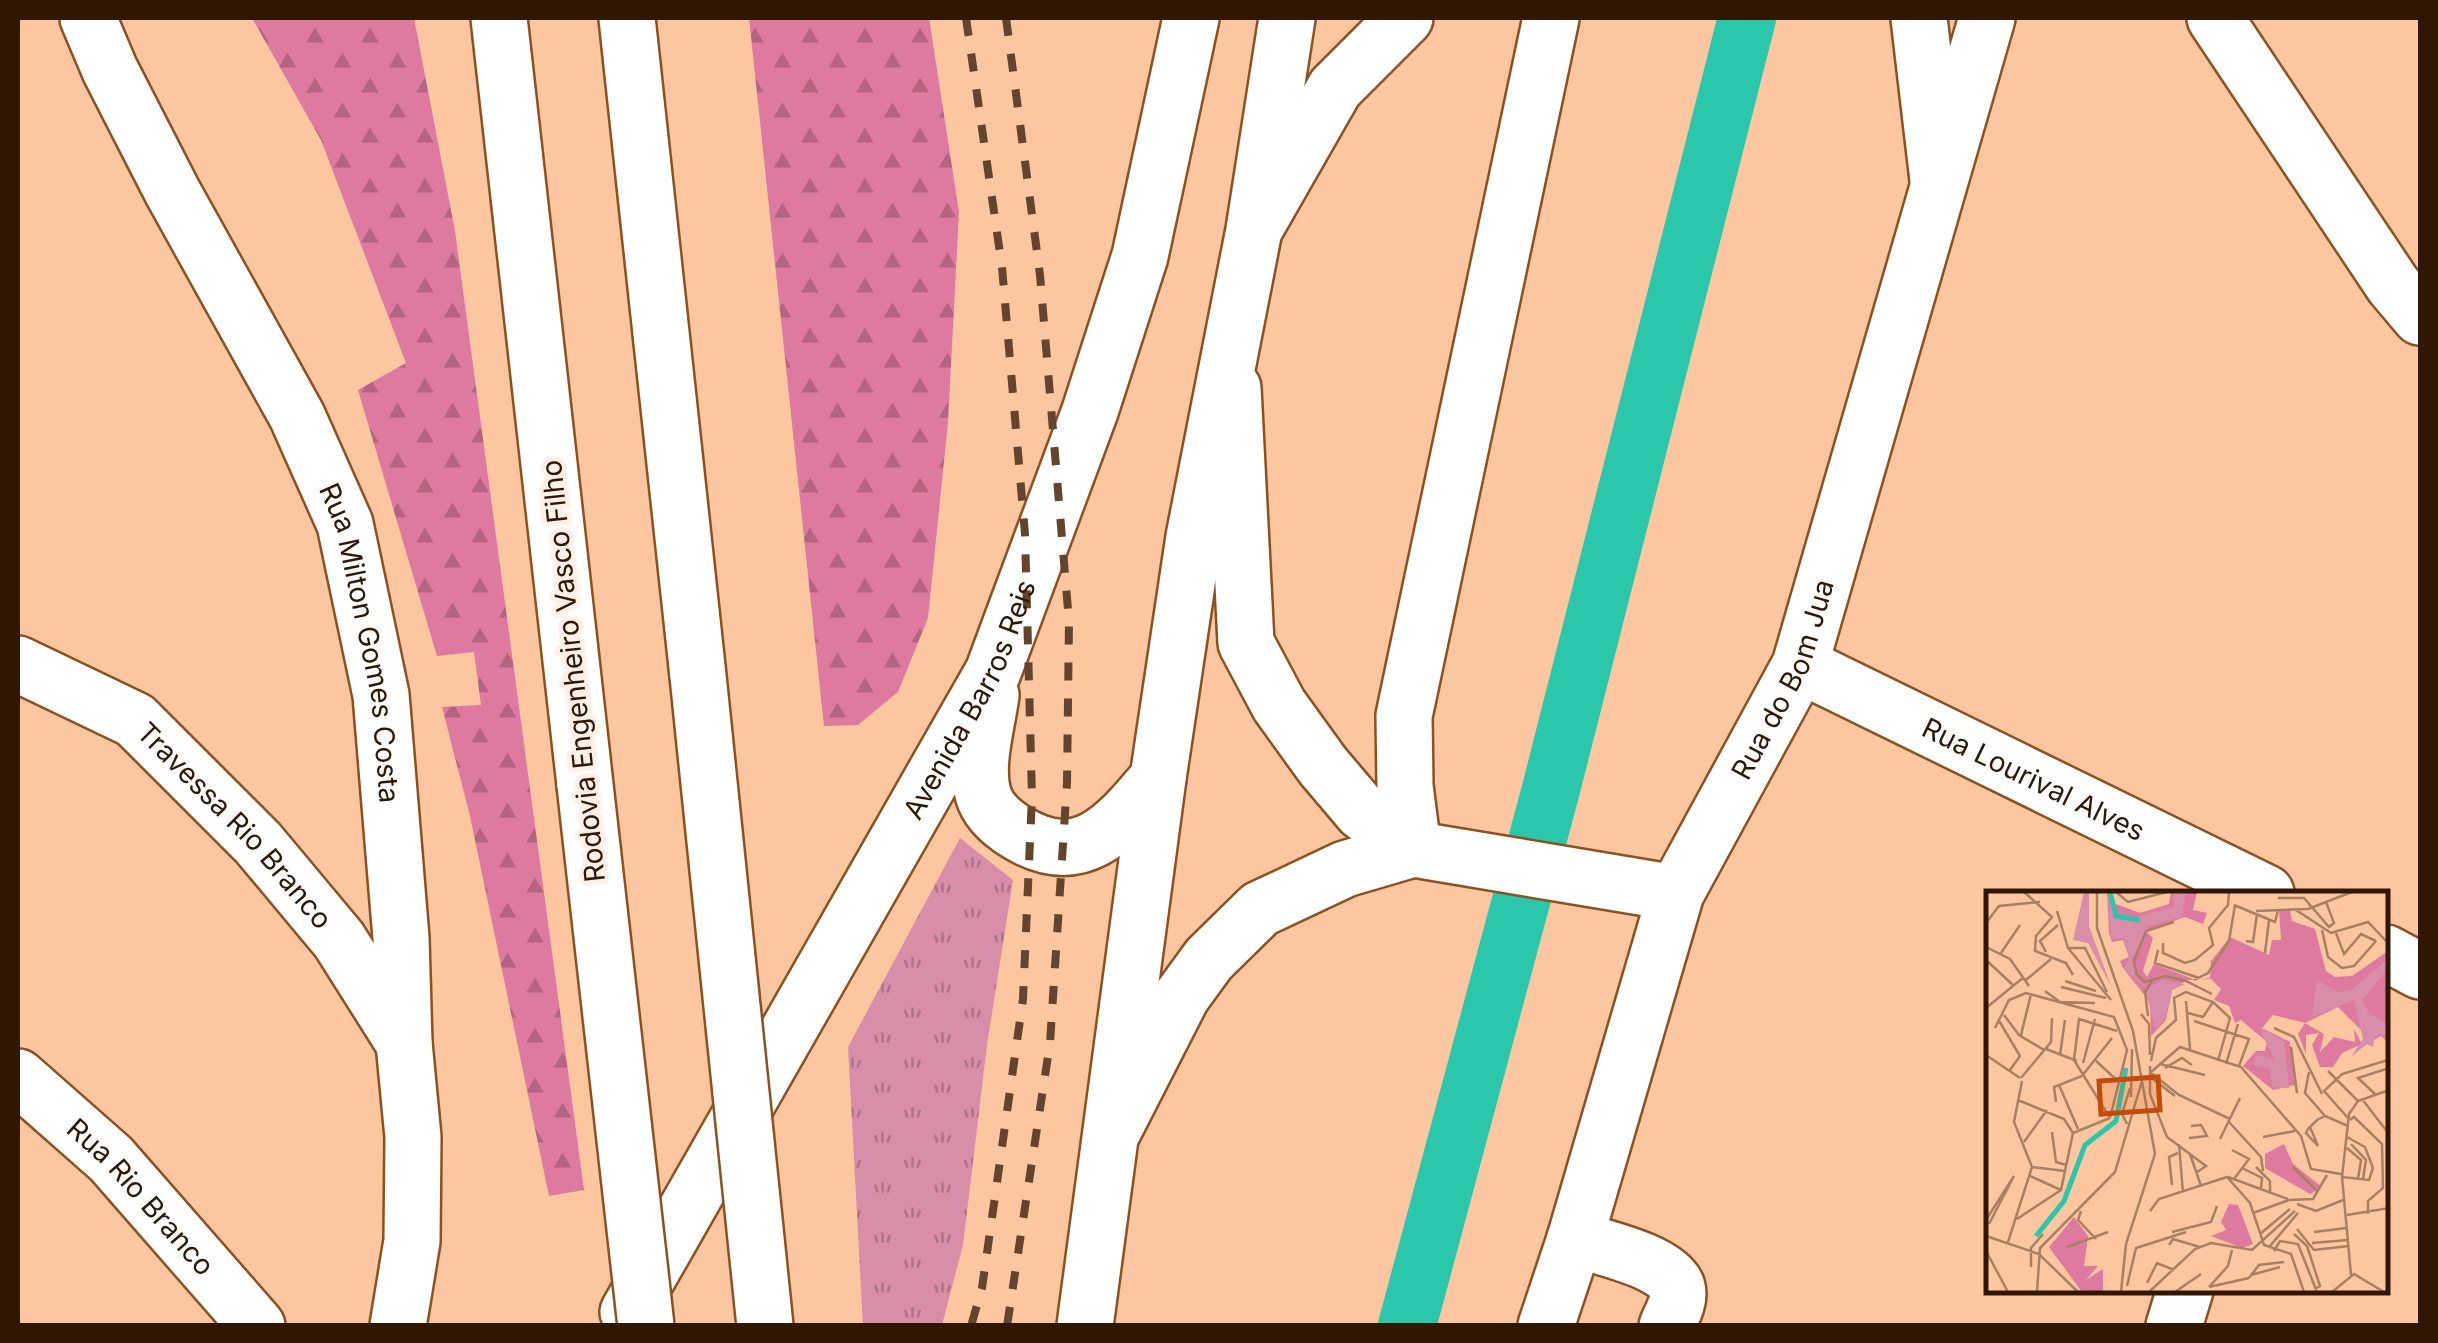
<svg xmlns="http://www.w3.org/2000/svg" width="2438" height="1343" font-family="Inter,sans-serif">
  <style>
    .grass { fill: url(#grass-tufts) }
    .forest { fill: url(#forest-firs) }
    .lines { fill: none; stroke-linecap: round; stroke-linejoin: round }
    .canal { stroke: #2ac7aa; stroke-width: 58 }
    .minor-casing { stroke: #8c5120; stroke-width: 60 }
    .tertiary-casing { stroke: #8c5120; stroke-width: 60 }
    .primary-casing { stroke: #8c5120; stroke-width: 60 }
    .motorway-casing { stroke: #8c5120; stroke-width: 60 }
    .minor { stroke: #fff; stroke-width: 55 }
    .tertiary { stroke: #fff; stroke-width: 55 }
    .primary { stroke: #fff; stroke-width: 55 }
    .motorway { stroke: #fff; stroke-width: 55 }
    .rail { stroke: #65442d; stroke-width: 8; stroke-dasharray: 18 18; stroke-linecap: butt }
    .motorway-bridge-casing { stroke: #8c5120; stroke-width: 60; stroke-linecap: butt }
    .motorway-bridge { stroke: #fff; stroke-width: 55 }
    .labels { text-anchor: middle; stroke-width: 10; stroke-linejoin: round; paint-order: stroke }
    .street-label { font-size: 28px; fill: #301704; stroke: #fff1e7 }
    .inset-river { fill: none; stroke: #2ac7aa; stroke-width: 5 }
    .inset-road { fill: none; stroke: #aa8062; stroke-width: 2.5 }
    .view { fill: #c34c0a; fill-opacity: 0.15; stroke: #c34c0a; stroke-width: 5 }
    .inset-edge { fill: none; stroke: #301704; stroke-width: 5 }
  </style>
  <defs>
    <pattern id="grass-tufts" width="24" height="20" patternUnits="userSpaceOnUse" patternTransform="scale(2.5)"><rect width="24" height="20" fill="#d88da8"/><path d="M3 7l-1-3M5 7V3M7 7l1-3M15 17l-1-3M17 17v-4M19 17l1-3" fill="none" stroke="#b07287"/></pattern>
    <pattern id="forest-firs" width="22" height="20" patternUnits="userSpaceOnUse" patternTransform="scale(2.5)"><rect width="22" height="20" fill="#de7aa0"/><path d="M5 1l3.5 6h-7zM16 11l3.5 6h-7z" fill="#b46380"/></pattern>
  </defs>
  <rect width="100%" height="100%" fill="#fcc6a0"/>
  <path class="grass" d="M960 838 1013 880 987 1045 963 1245 942 1325H863L848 1047Z"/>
  <path class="forest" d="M252 18H414L455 231 584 1190 549 1196 470 816 442 707 481 705 474 652 437 656 358 390 406 363 321 140Z
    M749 18H929L959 212 948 422 928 618 898 692 858 725 824 726Z"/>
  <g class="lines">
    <path class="canal" d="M1407 1326 1550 793 1747 18"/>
    <defs>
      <g id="minor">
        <path id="s1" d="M88 18 110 70 172 191 297 416 345 524 381 695 401 938 404 1043 413 1137 412 1241 398 1326"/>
        <path d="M1919 18 1938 180"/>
        <path d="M1255 228 1335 88 1405 18"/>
        <path id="s2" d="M18 664 135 720 258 843 339 940 404 1043"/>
        <path id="s3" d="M1800 665 2266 893"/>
        <path d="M1413 849 1405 786 1404 716 1551 18"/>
        <path d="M2386 953 2420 971"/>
        <path id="s4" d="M18 1077 111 1159 257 1326"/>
        <path d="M1575 1239C1600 1247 1667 1261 1677 1287 1681 1300 1672 1314 1667 1326"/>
        <path d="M2174 1326 2185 1290"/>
      </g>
      <g id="tertiary">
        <path d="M2215 18 2393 285 2420 317"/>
        <path d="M1233 388 1246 643 1279 705 1323 766 1362 812 1413 849 1676 893"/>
        <path d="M1114 1129 1182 996 1209 959 1260 909 1345 869 1413 849"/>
        <path id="s5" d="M1546 1326 1575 1239 1676 893 1800 665 1987 18"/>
      </g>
      <g id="primary">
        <path d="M991 695C987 725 975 764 983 794 988 812 1003 824 1018 833 1083 872 1119 824 1158 778"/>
        <path id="s6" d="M628 1312 993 672 1090 411 1140 256 1191 18"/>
        <path d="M1085 1326 1158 778 1194 537 1254 230 1287 18"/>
      </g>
      <path id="motorway" d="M499 18 585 785
        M627 18 698 676"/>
    </defs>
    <use href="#minor" class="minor-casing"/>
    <use href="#tertiary" class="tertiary-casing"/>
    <use href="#primary" class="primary-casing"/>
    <use href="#motorway" class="motorway-casing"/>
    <use href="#minor" class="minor"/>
    <use href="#tertiary" class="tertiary"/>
    <use href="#primary" class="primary"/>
    <use href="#motorway" class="motorway"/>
    <path class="rail" d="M966 18 1002 267 1025 534 1032 796 1023 999 982 1288 971 1326
      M1006 18 1040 275 1069 622 1067 783 1050 1043 1007 1326"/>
    <defs>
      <path id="motorway-bridge" d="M698 676 765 1326
        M585 785 646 1326"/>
    </defs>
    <use href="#motorway-bridge" class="motorway-bridge-casing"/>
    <use href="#motorway-bridge" class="motorway-bridge"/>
  </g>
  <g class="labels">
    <g class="street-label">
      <text dy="10" stroke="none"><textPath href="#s1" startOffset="688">Rua Milton Gomes Costa</textPath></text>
      <text transform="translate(573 671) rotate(-96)" y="10">Rodovia Engenheiro Vasco Filho</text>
      <text dy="10" stroke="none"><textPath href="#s5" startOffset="692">Rua do Bom Jua</textPath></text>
      <text dy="10" stroke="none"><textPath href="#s6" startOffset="702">Avenida Barros Reis</textPath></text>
      <text dy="10" stroke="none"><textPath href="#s3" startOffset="260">Rua Lourival Alves</textPath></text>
      <text dy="10" stroke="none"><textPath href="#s2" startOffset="275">Travessa Rio Branco</textPath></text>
      <text dy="10" stroke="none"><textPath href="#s4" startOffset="172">Rua Rio Branco</textPath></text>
    </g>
  </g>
  <g transform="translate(1986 891)">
    <rect width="402" height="402" fill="#fcc6a0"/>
    <path d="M121 1 127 12 154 22 183 13 185 1H211L207 19 221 22 217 33 199 26 160 40 167 47 157 80 161 86 168 73 210 89 224 87 225 70 244 46 283 64 286 49H295L293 19 304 20 306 30 329 38 340 80 349 86 366 85 402 60V151L395 145 386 150 352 116 319 132 338 143 334 161 348 146 369 151 368 138 376 153 356 162 347 176H334L326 154 333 142 320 144V163L312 143 319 132 287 124 276 137 304 151 309 194 287 199 257 175 270 160H279L281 151 255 129 249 132 243 115 228 109 235 98 225 88 201 89 186 99 180 129 165 145 164 111 137 77 134 70 143 66 137 49 126 51 123 42ZM298 253 307 273 336 296 324 303 279 277V263ZM243 313 252 314 267 353 256 357 225 345 240 339 235 331ZM88 326 102 345 98 375H112L100 389 117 378V401H96L63 356Z" fill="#de7aa0"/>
    <path d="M98 1H103V35L125 95 102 52 87 49ZM122 1 128 20 147 27 188 16 187 1H200L196 26 162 35 146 68 149 85 162 97 176 89 199 93 186 99 179 128 169 138 159 96 138 78 143 67 138 48 125 47ZM402 68V78L376 109 383 122 402 133V144H389L387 156 381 153 365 166 377 148 368 109 326 126 331 89 352 101 365 99ZM273 136 298 150 303 197 286 196 284 177 268 174 270 164 288 168Z" fill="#d88da8"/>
    <path class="inset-river" d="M124 1 130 25 153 29M50 345 78 310 99 254 130 230 140 177"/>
    <path class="inset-road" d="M38 1 66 26 50 45 49 60 80 72 87 84M111 1V37L147 140 169 263 140 353 135 401M130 1 142 11 181 1M292 7H318L343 36 348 32 340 11M248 14 289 31 292 19M310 19 345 42 382 31 400 50M71 20 82 57 125 109M270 20 322 18 366 1M188 31 160 40 148 70 151 84 159 91 179 85 200 90 226 103M0 32 13 15 54 11M336 39 342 66 356 77 368 75 390 50M350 42 358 63 375 43 390 50M260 50 267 51 271 23M177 52V62L199 72 209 69 227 54 223 37 242 14 243 1M0 56 24 68 43 95M82 57H99L121 101M172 59 169 72 213 87M60 61 54 50 72 34M15 62 34 34M279 62 283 29M0 69 27 94M40 89 65 68M208 89 222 82 243 50 249 14M79 90 110 100M75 96 120 107M59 100 74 111 109 112M200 110 204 158M0 117 38 86M202 122 217 126 227 111M155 123 163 133 164 164M18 124 33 144 58 159M162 125 159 101 166 90M12 128 34 165 24 179M208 130 263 148 253 175M9 137 23 109 40 102 128 126 141 159 124 227M288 137 308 146 336 203M35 144 45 103M305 156 311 202M60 158 91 170M0 164 34 187M74 164 79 129M88 169 93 128 131 140M88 169 124 227M110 170 133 191M165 170 170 147 190 129 188 107 200 101 227 111 244 127 232 170M97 172 109 128M174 173 219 184M240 173 252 133M164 175V203L181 246 220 275 210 282M179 177 196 167 206 174M342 180 372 210M164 181 193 204 244 228M165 181 194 156 255 176 315 245 325 278 355 283M323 181 319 202 339 225 362 235M163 185 189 205M35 187 65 151 66 127M73 194 92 238M389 203 372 187 403 177M145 206 146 158M376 208 403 243M32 209 78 228 87 242M70 211 68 196 96 185 126 147M362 227 338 200 356 183 402 169M364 229 368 226 396 253 397 297 382 310V323M243 231 275 266 277 280M141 233 136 223 144 197M324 236 332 255 320 242 322 238 331 229 339 225M66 241 70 271 80 274M277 246 309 240M203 247 221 245 215 234 205 235M234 248 254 207M38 251 61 219M193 253 197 302M365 253 380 269 377 288M361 257 375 269 372 288M246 259 263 268 248 288M204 263 215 295M46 276 79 280M270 276 284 290V302M307 276 332 301M256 277 276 287 275 298M44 285 75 299M242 286 302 308M356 286 383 289 387 277 379 256 361 246M186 294 183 266 192 262M303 309 327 308 341 284M311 313 330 320 357 309M95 320 92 329 110 348M164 320 173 308 241 286 264 312 278 354 305 363 318 401M267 322 303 309M361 324 403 317M31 328 75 299 87 242 124 227M0 329 28 285 3 333M311 338 328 359 363 355M186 341 225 331 231 315M328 341 361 337M274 343 304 318M308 343 321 355 334 395 329 398M0 345 53 363 92 401M22 351 46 276 28 231 36 190M326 352 362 349M183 354 187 348 214 356M284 355 312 322M81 356 122 341M0 360 22 401M288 360 294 350 312 353 331 401M45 376V357L57 343M265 384 294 376M365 384 356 286 363 223 372 210 403 199M263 387 273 374 298 371M161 392 171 372 188 379M141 395 150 357 200 341M223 396 242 375 246 359M223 396 263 387M51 401 54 357 129 281 156 190M163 401 209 358 225 352 266 359 309 320M189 401 215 383M346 401 368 383 398 401"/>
    <path class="view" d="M172 186 174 219 115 223 113 190Z"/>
    <rect width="402" height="402" class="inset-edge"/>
  </g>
  <rect width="2438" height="1343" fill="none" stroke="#301704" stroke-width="40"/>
</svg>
